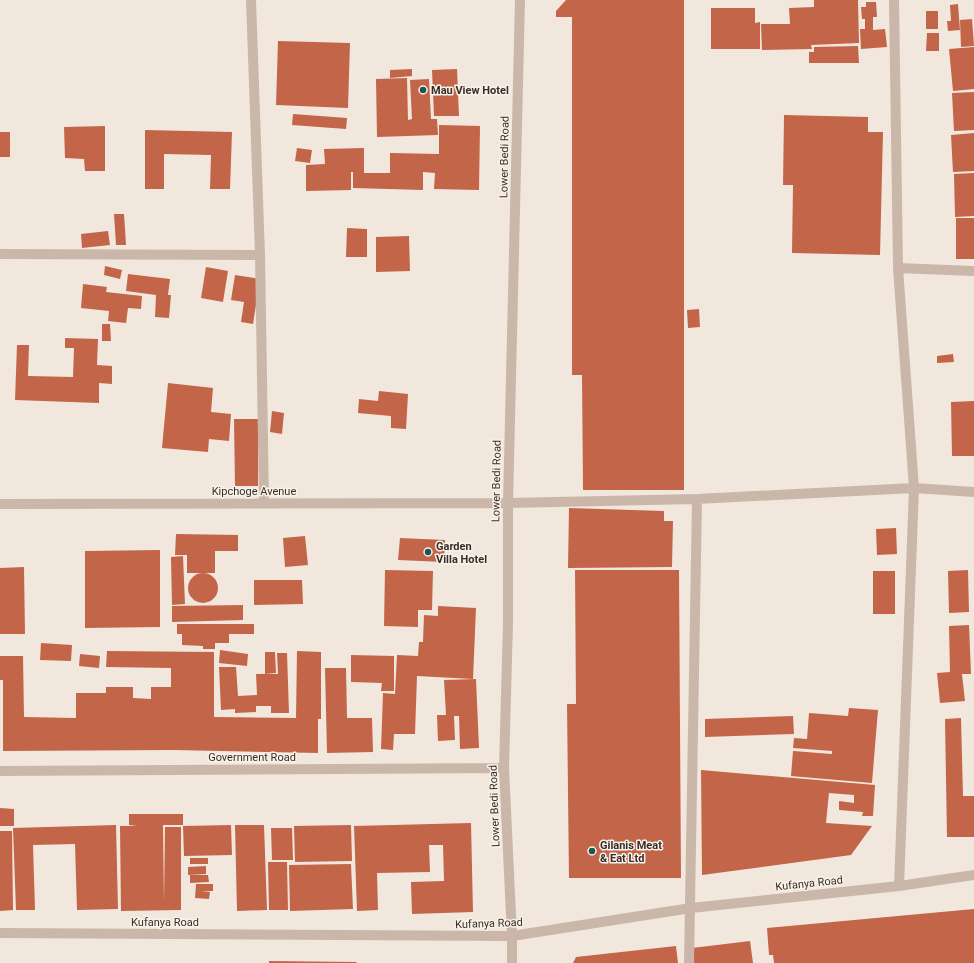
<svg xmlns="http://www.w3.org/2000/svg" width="974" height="963" font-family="Roboto,sans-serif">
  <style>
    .building { fill: #c36549 }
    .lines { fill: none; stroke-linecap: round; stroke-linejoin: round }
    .minor { stroke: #cab7a9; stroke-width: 10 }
    .poi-dot { fill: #1f5457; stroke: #f9f2e9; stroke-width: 1.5 }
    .labels { text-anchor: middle; stroke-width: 3; stroke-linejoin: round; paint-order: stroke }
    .poi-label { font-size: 11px; font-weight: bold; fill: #372d28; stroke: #f9f2e9; text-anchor: start }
    .street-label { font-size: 11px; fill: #372d28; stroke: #f9f2e9 }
  </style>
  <rect width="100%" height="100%" fill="#f2e7dd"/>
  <path class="building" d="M566 0H684V490H583L582 375H572V17H556V11Z
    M814 0H858L859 43 811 45 812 49 762 50 761 24H790L789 8 814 7Z
    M866 2H876L877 17H873V30L885 29 887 47 861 49 860 29H865V19H862L861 7H866Z
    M958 4 960 30 948 31 947 21H951L950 5Z
    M711 8H755V23L760 22V49H711Z
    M926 11H938V29H926Z
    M972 19 974 46 961 47 960 20Z
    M927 33H939V51H926Z
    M278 41 350 43 348 108 276 105Z
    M858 46 859 63H809V52H814V47Z
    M974 47V89L953 91 949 49Z
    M412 69V76L390 78V70Z
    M457 69 459 116H434L432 70Z
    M407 78 408 120 412 119 410 80 429 79 431 119H437L438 135 377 137 376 79Z
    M974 92V130L954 131 952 93Z
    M293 114 347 118 346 129 292 125Z
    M784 115 868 117V132H883L880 255 792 253 793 185H783Z
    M439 125 480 126 479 190 434 189 435 173 423 172V190L353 188V172H351V190L306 191V165L325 164 324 149 364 148V173H390V153L439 154Z
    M105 126V171H85L84 159 65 158 64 127Z
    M145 130 232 132 230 189H210L211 155 164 154V189H145Z
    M0 132H10V157H0Z
    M974 133V171L953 172 951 135Z
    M297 148 312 150 310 163 295 161Z
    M974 173V216L955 217 954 174Z
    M114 214H124L126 245H116Z
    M956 218H974V259H956Z
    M347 228 367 229V257H346Z
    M108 231 110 245 82 248 81 234Z
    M409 236 410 271 376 272V237Z
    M105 266 122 270 120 279 104 275Z
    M206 267 228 271 223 302 201 298Z
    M128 274 170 279 168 295H171L169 318 155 317 156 295 126 291Z
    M235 275 260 279 253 324 241 322 244 302 231 300Z
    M83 284 107 287 106 292 142 296 141 309 128 308 126 323 108 321 109 311 81 308Z
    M699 309 700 327 688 328 687 310Z
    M102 324H110L111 341H102Z
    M65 338 98 339 97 365 112 366V384L99 383V403L15 400 17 345H29L28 376 73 377 74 348H65Z
    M953 354 954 362 937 363V356Z
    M168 383 213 388 211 412 231 414 229 441 209 439 208 452 162 448Z
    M379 391 408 394 406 429 391 428V416L358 413 359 399 378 401Z
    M974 401V456H952L951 402Z
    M272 411 284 413 282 434 270 432Z
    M234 419H258V486H235Z
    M569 508 664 511V521H673L672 567 568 568Z
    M896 528 897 554 877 555 876 529Z
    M176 534 238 535V551H215V573H187V555H175Z
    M305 536 308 565 285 567 283 538Z
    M400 538 445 540 444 562 398 560Z
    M160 550V627L85 628V551Z
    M183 556 185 604 172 605 171 557Z
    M24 567 25 634H0V568Z
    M385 570 433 571 432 610H418V627L384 626Z
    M575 570H679L681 878H569L567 704H576Z
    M968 570 969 612 949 613 948 571Z
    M873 571H895V614H873Z
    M188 588a15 15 0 1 1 30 0a15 15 0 1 1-30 0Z
    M254 580H302L303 604 254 605Z
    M243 605V620L172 622V606Z
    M438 606 476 608 473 679 417 676 415 734H394L393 750 381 749 383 693 395 694 397 655 418 656 419 642H423L424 615 438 616Z
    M177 624H254V634H229V643H215V649H203V646L182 645V634H177Z
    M969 625 971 674H962L965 701 940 703 937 673 950 672 949 626Z
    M41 643 72 645 71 661 40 660Z
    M220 650 248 654 247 666 219 663Z
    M107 651 214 652V717L296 718 297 651 321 652V719H318V753L174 750 3 751V680H0V656H23L24 717 76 718V693H106V687H133V698L151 699V687H171V668L106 667Z
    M265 652H275L276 673 265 674Z
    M277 653H287L289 713H271V706H256V712L235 713V709L221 710 219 667H236L238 696 257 695 256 674H278Z
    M80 654 100 656 99 668 79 666Z
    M351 655 394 656V691H381L382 683 351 682Z
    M325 668H346L347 718H372L373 752 327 753Z
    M476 679 479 748 460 749 459 716H454L455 740 438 741 437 715H446L444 680Z
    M849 708 878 710 872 783 791 776 793 751 832 754V751L793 748 794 738 807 739 809 713 848 716Z
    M793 716 794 734 705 737V719Z
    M961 718 963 796H974V837H947L945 719Z
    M701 770 875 785 873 816H862L863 812 839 810V801L854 803V795L829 793 826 823 872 826 851 855 702 875Z
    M0 808 14 809V826H0Z
    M129 814H183V825H163L164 903 165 827H181V910L121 911 120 826H137L129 825Z
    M471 823 473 912 412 914 411 882 444 881 443 845H429L430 872 377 873 378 910 357 911 354 826Z
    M116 825 118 909 77 910 75 844 33 845 35 910H16L13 828Z
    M231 825 232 855 184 856 183 826Z
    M235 825H264L267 910 237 911Z
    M351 825 352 861 295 862 294 826Z
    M271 828H292L293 860H272Z
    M0 831H12L13 910 0 911Z
    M190 858H208V864H190Z
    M268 862H287L288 910H269Z
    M351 864 353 909 290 911 289 865Z
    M206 866V874L188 875V867Z
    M190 875H208L209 882 190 883Z
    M196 884H213V891H202L210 892 209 899 195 898Z
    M974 909V963H774L773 955H769L767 928Z
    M750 941 753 963H694L692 948Z
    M676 946 678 963H573L576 957Z
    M269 961 357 962 356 963H269Z"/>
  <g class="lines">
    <path class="minor" d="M251 0 260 255 264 503
      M894 0 898 268 972 271
      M0 254 260 255
      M898 268 914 488 899 886
      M0 504 508 503 697 499 914 488 974 492
      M0 771 504 768
      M0 933 512 936 691 908 899 886 974 875
      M512 963V936L504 768 508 623V503L520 0
      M689 963 697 499"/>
  </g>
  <g class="poi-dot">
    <circle cx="423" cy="90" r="4"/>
    <circle cx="428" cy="552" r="4"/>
    <circle cx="592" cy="851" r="4"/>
  </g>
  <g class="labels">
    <g class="poi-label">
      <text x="431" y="94">Mau View Hotel</text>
      <text x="436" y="550">Garden<tspan x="436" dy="13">Villa Hotel</tspan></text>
      <text x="600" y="849">Gilanis Meat<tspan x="600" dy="13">&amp; Eat Ltd</tspan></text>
    </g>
    <g class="street-label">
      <text transform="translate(504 157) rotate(-89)" y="4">Lower Bedi Road</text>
      <text transform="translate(496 481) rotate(-89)" y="4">Lower Bedi Road</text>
      <text x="254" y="495">Kipchoge Avenue</text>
      <text x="252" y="761">Government Road</text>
      <text transform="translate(494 806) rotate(-92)" y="4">Lower Bedi Road</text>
      <text transform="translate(809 883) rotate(-6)" y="4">Kufanya Road</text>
      <text x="165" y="926">Kufanya Road</text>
      <text transform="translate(489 923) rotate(-2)" y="4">Kufanya Road</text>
    </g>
  </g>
</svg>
